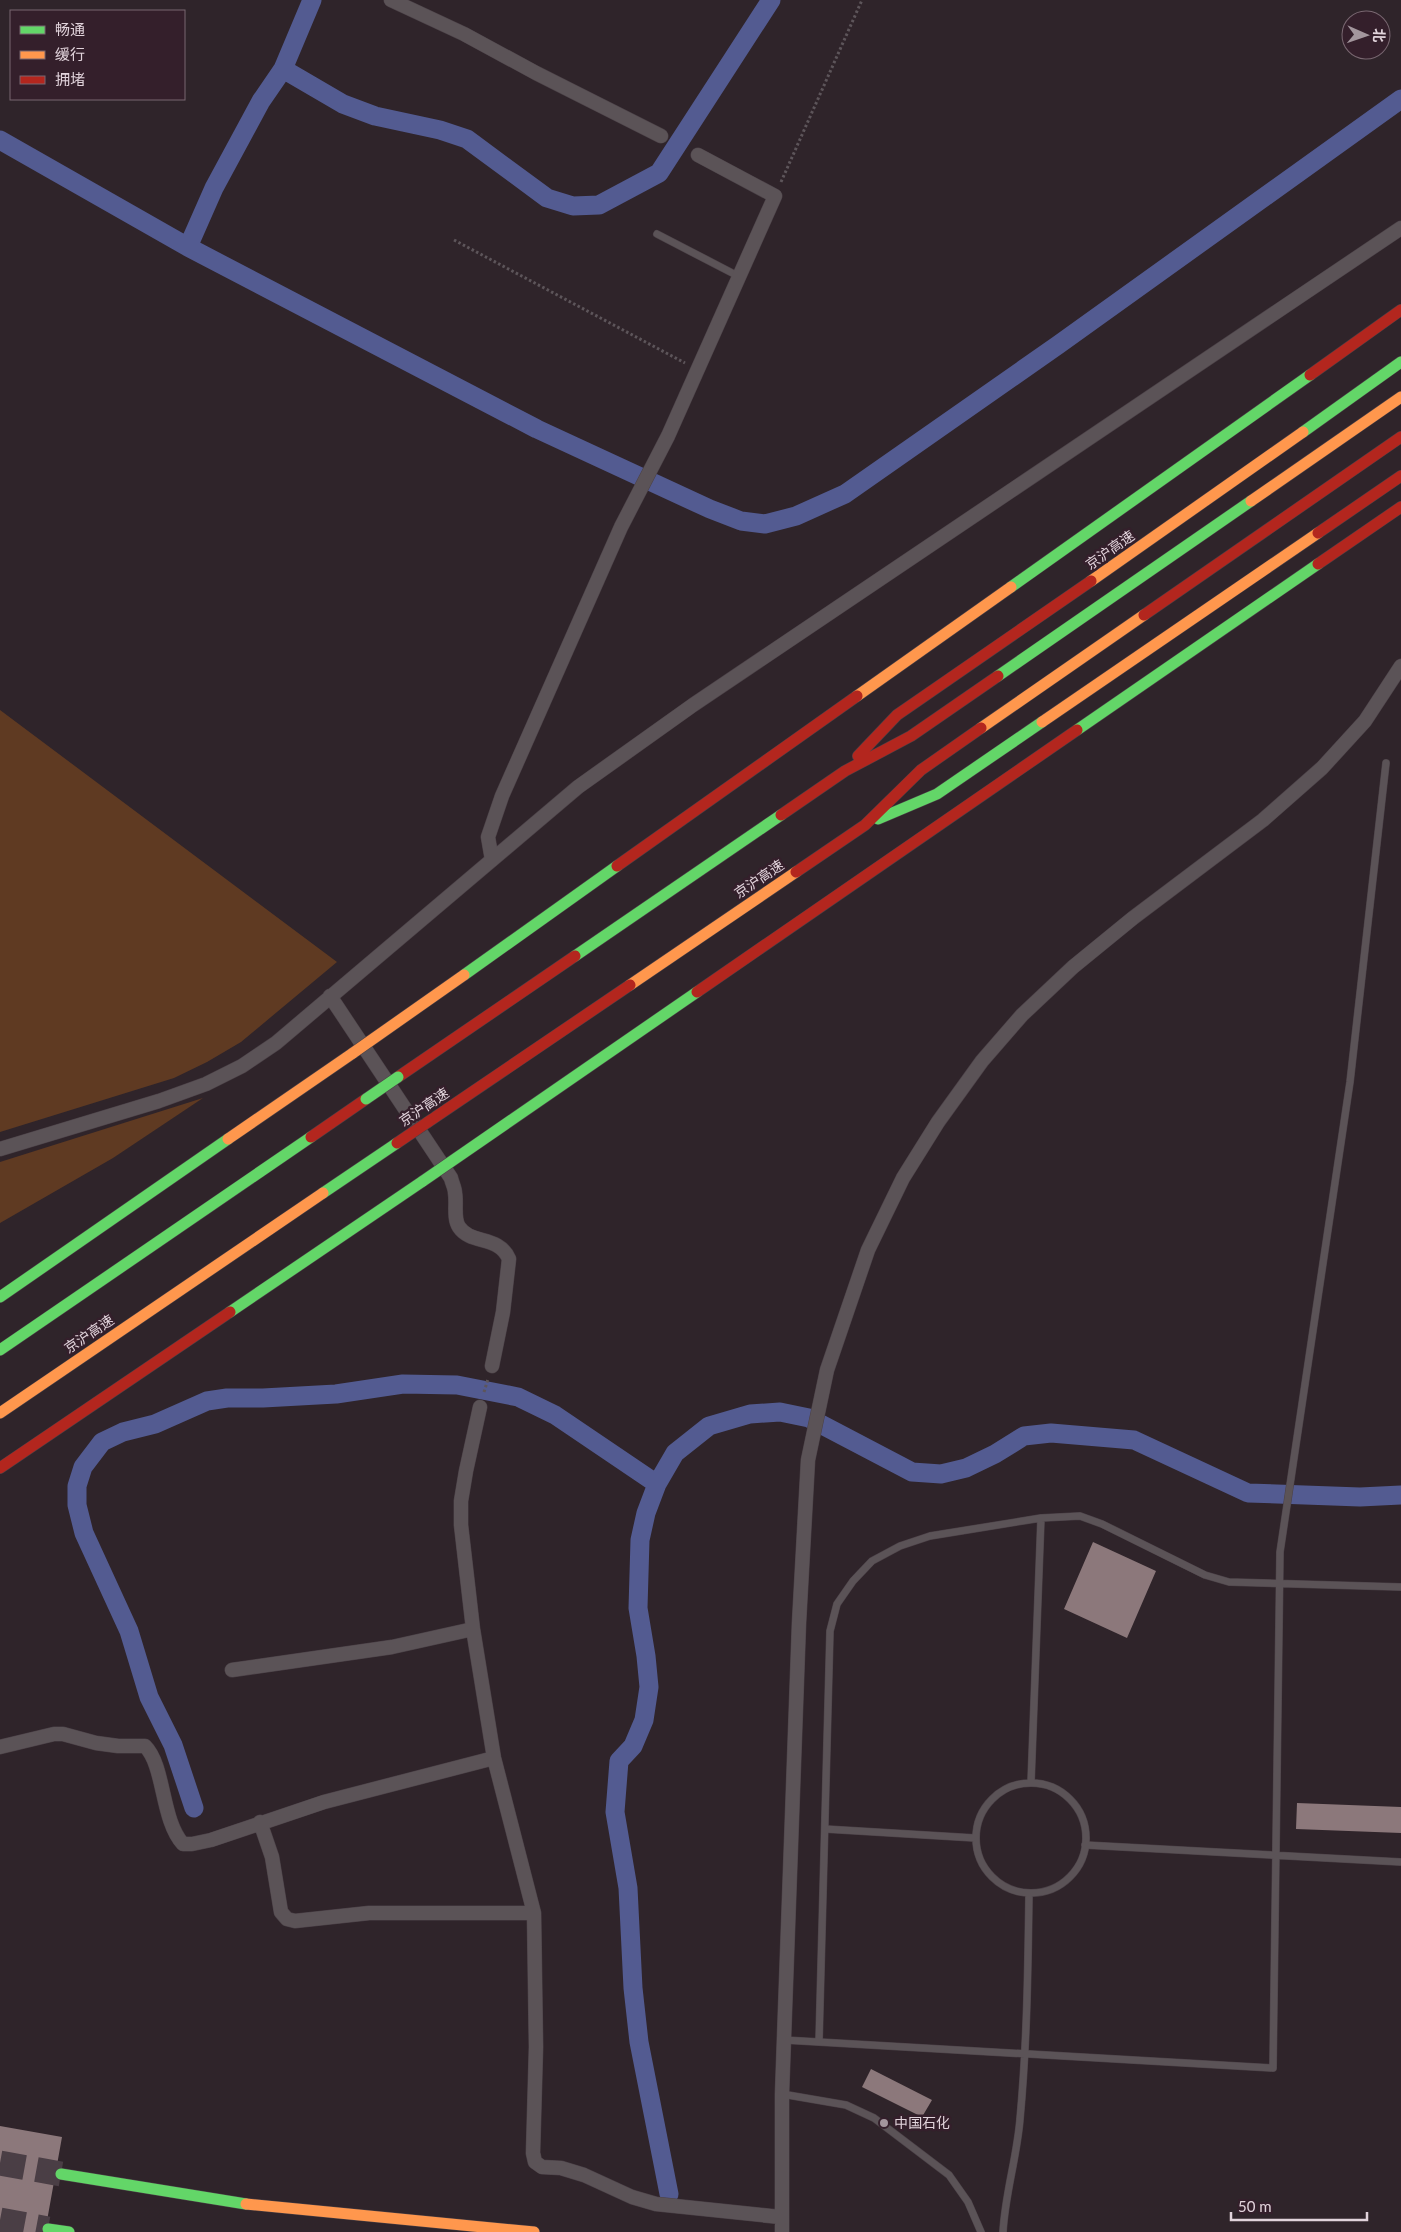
<svg xmlns="http://www.w3.org/2000/svg" width="1401" height="2232" font-family="Lato,'Noto Sans SC',sans-serif">
  <style>
    .green { fill: #5f3a22 }
    .lines { fill: none; stroke-linecap: round; stroke-linejoin: round }
    .canal { stroke: #535b91; stroke-width: 19 }
    .building { fill: #8c787b }
    .highway-tunnel { stroke: #4a3e45; stroke-width: 25; stroke-dasharray: 25 12; stroke-linecap: butt }
    .lane-casing { stroke: #4b4147; stroke-width: 8 }
    .street-casing { stroke: #4b4147; stroke-width: 15 }
    .fast-casing { stroke: #4b4147; stroke-width: 12 }
    .slow-casing { stroke: #4b4147; stroke-width: 12 }
    .jam-casing { stroke: #4b4147; stroke-width: 12 }
    .path { stroke: #5d555a; stroke-width: 3; stroke-dasharray: 2.5 2.5; stroke-linecap: butt }
    .lane { stroke: #5b5357; stroke-width: 7 }
    .street { stroke: #5b5357; stroke-width: 14 }
    .fast { stroke: #63d668; stroke-width: 11 }
    .slow { stroke: #ff974d; stroke-width: 11 }
    .jam { stroke: #b3261e; stroke-width: 11 }
    .fast-bridge-casing { stroke: #4b4147; stroke-width: 12; stroke-linecap: butt }
    .slow-bridge-casing { stroke: #4b4147; stroke-width: 12; stroke-linecap: butt }
    .jam-bridge-casing { stroke: #4b4147; stroke-width: 12; stroke-linecap: butt }
    .fast-bridge { stroke: #63d668; stroke-width: 11 }
    .slow-bridge { stroke: #ff974d; stroke-width: 11 }
    .jam-bridge { stroke: #b3261e; stroke-width: 11 }
    .poi-dot { fill: #a3969d; stroke: #341f2b; stroke-width: 2 }
    .labels { text-anchor: middle; stroke-width: 5; stroke-linejoin: round; paint-order: stroke }
    .street-label { font-size: 14px; fill: #e1d3db; stroke: #341f2b }
    .poi-label { font-size: 14px; fill: #e1d3db; stroke: #341f2b; text-anchor: start }
  </style>
  <rect width="100%" height="100%" fill="#2f242a"/>
  <path class="green" d="M0 710 337 962 241 1042 207 1062 174 1078 0 1132Z
    M203 1098 113 1158 0 1223V1162Z"/>
  <g class="lines">
    <path class="canal" d="M283 69 343 104 375 116 440 130 467 139 547 198 573 206 599 205 659 173 771 0
      M0 140 188 247 537 429 710 509 741 521 765 524 796 516 845 494 1058 345 1401 99
      M188 247 214 188 261 101 283 69 312 0
      M194 1808 173 1745 149 1697 129 1631 84 1533 77 1505V1486L83 1467 102 1442 123 1432 155 1424 207 1401 227 1398H263L336 1394 403 1384 457 1385 518 1397 555 1415 657 1484
      M669 2194 639 2042 633 1988 628 1888 615 1812 619 1761 633 1746 644 1720 649 1687 646 1656 638 1608 640 1540 646 1513 657 1484 675 1453 709 1426 750 1414 780 1412 809 1418 912 1472 941 1474 966 1468 995 1454 1024 1436 1051 1433 1134 1440 1248 1493 1360 1497 1401 1495"/>
  </g>
  <path class="building" d="M1093 1542 1156 1571 1127 1638 1064 1609Z
    M1297 1803 1401 1807V1833L1296 1829Z
    M871 2069 932 2100 922 2117 862 2087Z
    M0 2126 62 2137 45 2232H0Z"/>
  <g class="lines">
    <path class="highway-tunnel" d="M0 2163 61 2174
      M0 2220 48 2229"/>
    <defs>
      <path id="lane" d="M657 234 738 276
        M1031 1783 1041 1518
        M976 1838a55 55 0 1 1 110 0a55 55 0 1 1-110 0Z
        M825 1829 975 1838
        M1085 1845 1401 1862
        M784 2040 1273 2068 1280 1552 1350 1082 1386 763
        M819 2042 830 1631 837 1604 853 1581 872 1561 900 1546 930 1536 1041 1518 1080 1516 1102 1524 1205 1575 1229 1582 1401 1587
        M782 2094 846 2105 874 2118 949 2175 968 2202 981 2232
        M1003 2232C1005 2194 1017 2157 1020 2119 1027 2044 1028 1969 1029 1894"/>
      <path id="street" d="M391 0 464 34 536 73 661 136
        M492 860 488 837 502 796 621 527 668 436 775 196 698 155
        M330 996 451 1178C452 1183 455 1188 455 1193 457 1203 453 1218 459 1227 471 1245 499 1235 509 1259L503 1312 492 1366
        M0 1149 159 1101 206 1084 242 1066 276 1043 578 787 693 705 1401 228
        M480 1407 466 1471 461 1501V1525L473 1629 494 1758 534 1913 536 2047 533 2153 535 2162 542 2167 561 2168 584 2175 632 2197 656 2204 780 2217
        M232 1670 392 1647 473 1629
        M0 1747 54 1734H63L96 1743 118 1746H145C165 1766 161 1820 183 1844H192L211 1840 324 1802 494 1758
        M260 1822 272 1857 281 1912 287 1919 295 1921 369 1913H534
        M782 2232V2094L799 1623 808 1460 827 1370 868 1250 903 1178 938 1122 982 1061 1022 1015 1073 967 1133 918 1263 820 1322 768 1365 721 1401 666"/>
      <path id="fast" d="M1303 432 1401 362
        M1011 587 1310 375
        M998 676 1251 501
        M1077 730 1318 564
        M878 819 937 794 1042 722
        M575 956 781 815
        M464 975 617 866
        M323 1193 397 1143
        M0 1297 228 1139
        M230 1312 423 1181
        M0 1350 311 1137
        M61 2174 246 2204
        M48 2229 69 2232"/>
      <path id="slow" d="M1251 501 1401 397
        M1091 581 1303 432
        M857 696 1011 587
        M1042 722 1318 533
        M981 728 1144 615
        M630 985 796 872
        M228 1139 353 1053
        M0 1413 323 1193
        M246 2204 534 2232"/>
      <path id="jam" d="M1310 375 1401 310
        M1318 533 1401 476
        M1318 564 1401 507
        M1144 615 1401 437
        M858 756 897 715 1091 581
        M781 815 845 771 911 736 998 676
        M617 866 857 696
        M796 872 865 825 921 770 981 728
        M398 1077 575 956
        M428 1122 630 985
        M311 1137 366 1099
        M0 1468 230 1312"/>
    </defs>
    <use href="#lane" class="lane-casing"/>
    <use href="#street" class="street-casing"/>
    <use href="#fast" class="fast-casing"/>
    <use href="#slow" class="slow-casing"/>
    <use href="#jam" class="jam-casing"/>
    <path class="path" d="M781 182 862 0
      M454 240 685 363
      M484 1392 488 1379"/>
    <use href="#lane" class="lane"/>
    <use href="#street" class="street"/>
    <use href="#fast" class="fast"/>
    <use href="#slow" class="slow"/>
    <use href="#jam" class="jam"/>
    <defs>
      <path id="fast-bridge" d="M366 1099 398 1077
        M423 1181 697 992"/>
      <path id="slow-bridge" d="M353 1053 464 975"/>
      <path id="jam-bridge" d="M697 992 1077 730
        M397 1143 428 1122"/>
    </defs>
    <use href="#fast-bridge" class="fast-bridge-casing"/>
    <use href="#slow-bridge" class="slow-bridge-casing"/>
    <use href="#jam-bridge" class="jam-bridge-casing"/>
    <use href="#fast-bridge" class="fast-bridge"/>
    <use href="#slow-bridge" class="slow-bridge"/>
    <use href="#jam-bridge" class="jam-bridge"/>
  </g>
  <circle class="poi-dot" cx="884" cy="2123" r="5"/>
  <g class="labels">
    <g class="street-label">
      <text transform="translate(1110 550) rotate(-35)" y="5">京沪高速</text>
      <text transform="translate(759 879) rotate(-34)" y="5">京沪高速</text>
      <text transform="translate(424 1107) rotate(-34)" y="5">京沪高速</text>
      <text transform="translate(89 1334) rotate(-34)" y="5">京沪高速</text>
    </g>
    <g class="poi-label">
      <text x="894" y="2128">中国石化</text>
    </g>
  </g>
  <rect x="10" y="10" width="175" height="90" fill="#341f2b" stroke="#796771"/>
  <rect x="20" y="26" width="25" height="8" fill="#63d668" stroke="#796771"/>
  <text x="55" y="35" font-size="15" fill="#e1d3db">畅通</text>
  <rect x="20" y="51" width="25" height="8" fill="#ff974d" stroke="#796771"/>
  <text x="55" y="60" font-size="15" fill="#e1d3db">缓行</text>
  <rect x="20" y="76" width="25" height="8" fill="#b3261e" stroke="#796771"/>
  <text x="55" y="85" font-size="15" fill="#e1d3db">拥堵</text>
  <g transform="translate(1366 35) rotate(92)"><circle r="24" fill="#341f2b" stroke="#796771"/>
  <path d="M0-4L9 19L0 12L-9 19Z" fill="#a3969d"/>
  <text y="-8" font-size="14" font-weight="bold" text-anchor="middle" fill="#e1d3db">北</text>
  </g>
  <path d="M1231 2212v8h136v-8" fill="none" stroke="#e1d3db" stroke-width="2.5"/>
  <text x="1238" y="2212" font-size="15" fill="#e1d3db" stroke="#341f2b" stroke-width="4" paint-order="stroke">50 m</text>
</svg>
